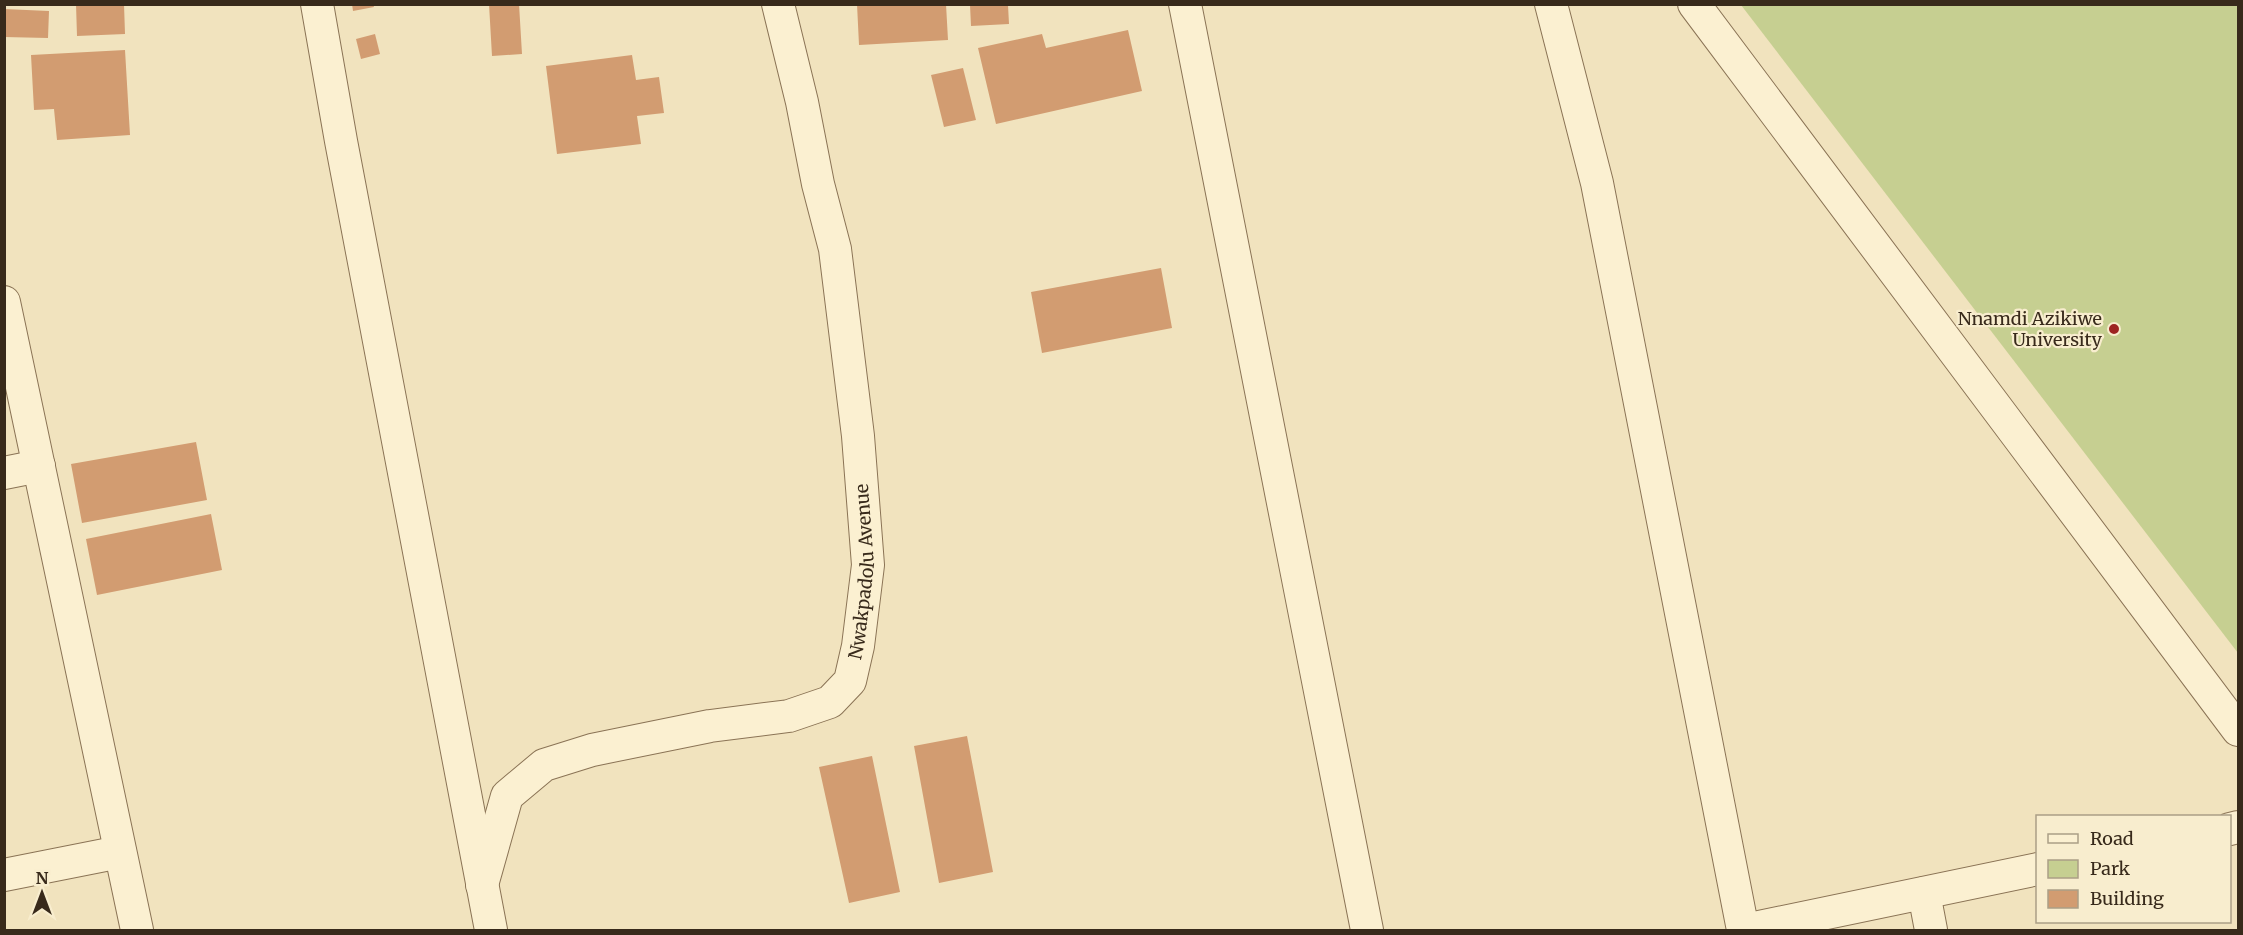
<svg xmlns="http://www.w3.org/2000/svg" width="2243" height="935" font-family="Merriweather,serif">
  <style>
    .green { fill: #c6cf91 }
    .building { fill: #d29c71 }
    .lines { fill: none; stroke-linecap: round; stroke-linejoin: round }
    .street-casing { stroke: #8a7355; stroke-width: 34 }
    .street { stroke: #fbf0d1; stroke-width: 32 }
    .poi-dot { fill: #9d2421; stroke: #f8edce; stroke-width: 2 }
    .labels { text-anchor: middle; stroke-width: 4.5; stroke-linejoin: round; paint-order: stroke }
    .poi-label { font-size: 18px; fill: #382a1b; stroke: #f8edce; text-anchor: end }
    .street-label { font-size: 18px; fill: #382a1b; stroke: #f8edce }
  </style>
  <rect width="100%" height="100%" fill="#f1e3be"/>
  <path class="green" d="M1741 5H2238V653Z"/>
  <path class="building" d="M76 4H124L125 34 77 36Z
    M352 4H373L374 7 353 11Z
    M489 4H519L522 54 492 56Z
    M857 4H946L948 40 859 45Z
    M970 5H1008L1009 24 971 26Z
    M4 9 49 11 48 38 4 37Z
    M1128 30 1142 91 996 124 978 48 1042 34 1046 48Z
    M375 34 380 54 361 59 356 39Z
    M125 50 130 135 57 140 54 109 34 110 31 55Z
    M632 55 636 80 659 77 664 113 637 116 641 144 557 154 546 66Z
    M963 68 976 120 944 127 931 75Z
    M1161 268 1172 328 1042 353 1031 292Z
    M196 442 207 500 82 523 71 464Z
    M211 514 222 570 97 595 86 539Z
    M967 736 993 872 939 883 914 746Z
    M872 756 900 892 849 903 819 767Z"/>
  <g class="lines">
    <defs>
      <g id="street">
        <path d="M317 4 341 141 491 930"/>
        <path d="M1185 4 1367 930"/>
        <path d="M1551 4 1597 183 1743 930"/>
        <path d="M1694 4 2238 730"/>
        <path d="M4 302 137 930"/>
        <path d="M4 473 39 466"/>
        <path d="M2230 829 2238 827"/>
        <path d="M4 875 120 852"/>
        <path id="s1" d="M482 885 507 796 544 765 592 750 710 726 789 716 830 702 850 681 858 646 868 565 858 436 835 249 818 184 802 102 778 4"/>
        <path d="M1924 893 1931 930"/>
        <path d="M1745 930 2038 869"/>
      </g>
    </defs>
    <use href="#street" class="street-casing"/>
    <use href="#street" class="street"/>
  </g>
  <circle class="poi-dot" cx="2114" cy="329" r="6"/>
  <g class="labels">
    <g class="poi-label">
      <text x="2102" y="325">Nnamdi Azikiwe<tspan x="2102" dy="21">University</tspan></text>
    </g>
    <g class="street-label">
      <text dy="6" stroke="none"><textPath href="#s1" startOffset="574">Nwakpadolu Avenue</textPath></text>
    </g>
  </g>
  <rect width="2243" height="935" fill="none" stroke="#382a1b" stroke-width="12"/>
  <rect x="2036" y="815" width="195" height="108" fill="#f8edce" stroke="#ab9f86" stroke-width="1.5"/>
  <rect x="2048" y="834" width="30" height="9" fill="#fbf0d1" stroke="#ab9f86" stroke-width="1.5"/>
  <text x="2090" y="845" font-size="18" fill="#382a1b">Road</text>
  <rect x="2048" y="860" width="30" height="18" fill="#c6cf91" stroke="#ab9f86" stroke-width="1.5"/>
  <text x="2090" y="875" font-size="18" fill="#382a1b">Park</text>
  <rect x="2048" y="890" width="30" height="18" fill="#d29c71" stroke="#ab9f86" stroke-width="1.5"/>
  <text x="2090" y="905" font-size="18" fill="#382a1b">Building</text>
  <g transform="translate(42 893)" stroke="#f8edce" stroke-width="4.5" paint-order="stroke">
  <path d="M0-4.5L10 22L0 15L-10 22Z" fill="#382a1b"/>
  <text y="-9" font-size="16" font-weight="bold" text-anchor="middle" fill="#382a1b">N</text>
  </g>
</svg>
